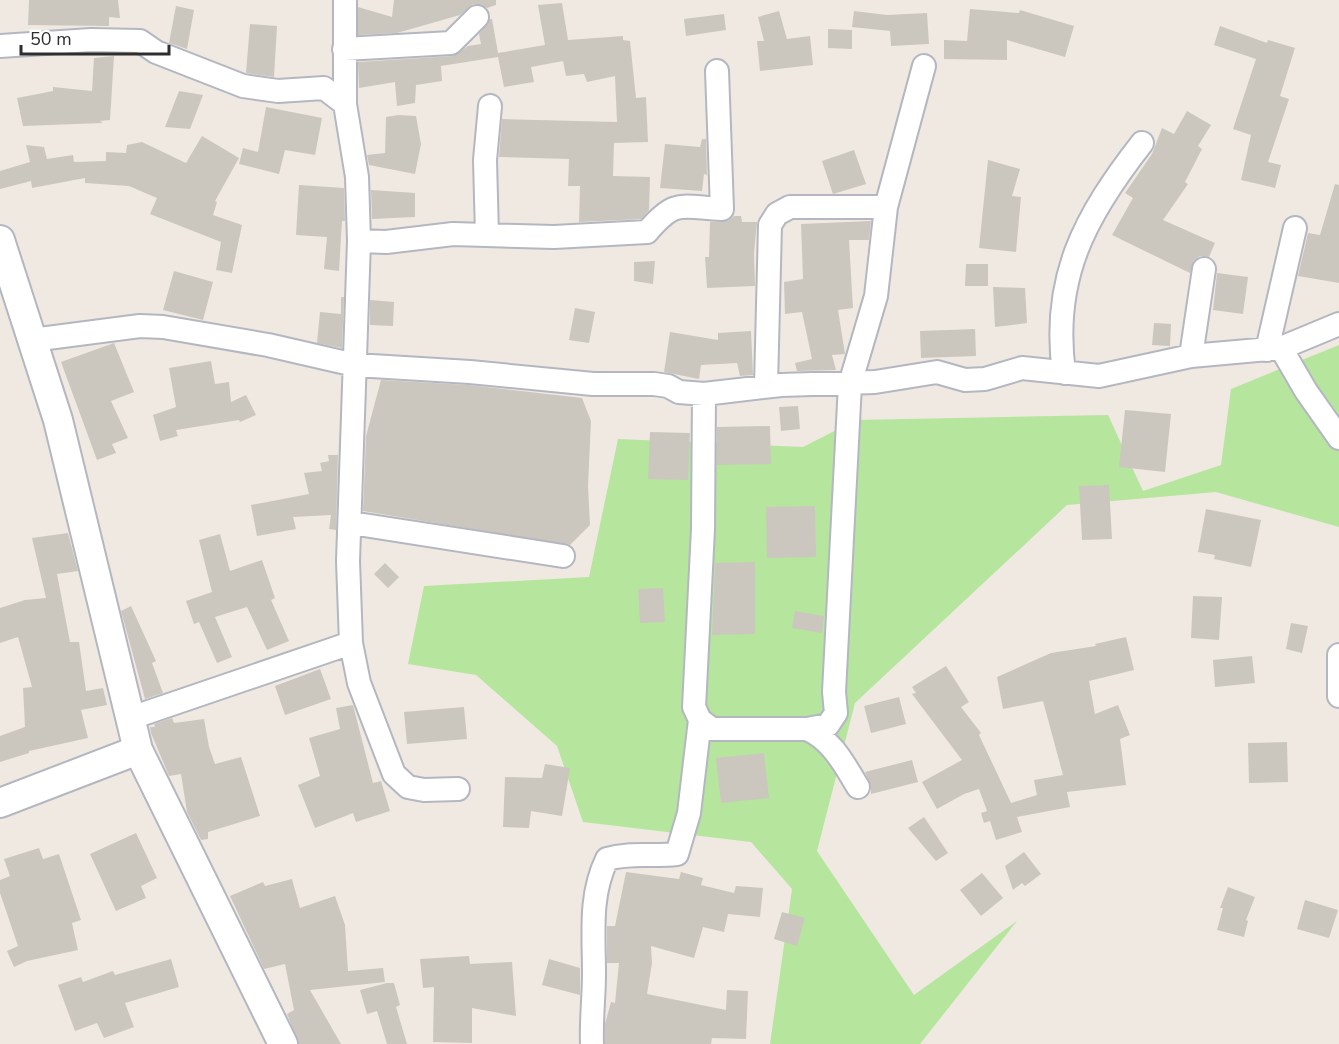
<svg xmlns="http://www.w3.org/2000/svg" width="1339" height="1044" font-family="'Nunito Sans',sans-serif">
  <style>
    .green { fill: #b6e59e }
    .building { fill: #cbc7bf }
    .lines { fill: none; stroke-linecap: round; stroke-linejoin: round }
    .minor-casing { stroke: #b4b7c1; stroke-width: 26 }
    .tertiary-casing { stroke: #b4b7c1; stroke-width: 32 }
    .minor { stroke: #fff; stroke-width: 22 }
    .tertiary { stroke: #fff; stroke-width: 28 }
  </style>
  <rect width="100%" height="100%" fill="#efe9e1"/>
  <path class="green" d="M1339 345V527L1216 492 1067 505 855 703 817 851 914 995 1017 921 920 1044H770L792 889 751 842 583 822 557 746 476 675 408 664 424 586 589 577 618 439 803 447 856 420 1108 415 1143 491 1221 465 1231 389Z"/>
  <path class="building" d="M29 0H118L120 18 109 17V26L28 25Z
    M394 0H496V5L487 8 473 4 460 15 397 33 358 35V7L392 17Z
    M562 3 568 40 623 36V40L630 41 636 98 646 97 648 142 614 143 613 176 650 177 649 210 641 219 579 222 580 186H568L569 159 499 157 502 119 617 122 615 76 587 82 584 74 566 76 563 61 531 67 534 82 504 87 498 57 441 66 442 81 416 85 415 103 397 106 395 82 359 88 358 62 453 56 468 46 481 44 479 34 490 19H492L498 53 545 45 538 5Z
    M176 6 194 10 187 49 169 43Z
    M970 9 1019 13 1020 10 1074 26 1065 57 1007 40V60L944 59V40L967 41Z
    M779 11 787 39 810 36 813 65 760 71 757 41H764L758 17Z
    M854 11 887 15 927 13 929 44 891 46 890 31 852 27Z
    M724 14 726 30 686 36 684 19Z
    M250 24 277 26 274 77 246 73Z
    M1220 26 1267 43 1268 40 1295 48 1280 96 1289 99 1268 162 1281 165 1275 188 1241 180 1251 135 1233 129 1256 59 1214 45Z
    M828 29 852 30V49L828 48Z
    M114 56 110 120 100 121 103 123 23 126 17 98 53 91V87L92 91 94 58Z
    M179 91 203 95 190 129 165 127Z
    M266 107 322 118 315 155 285 150 279 174 239 164 243 148 258 152Z
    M1187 111 1211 125 1198 146 1202 149 1185 182 1188 184 1163 220 1215 243 1209 257 1200 256 1194 260 1190 273 1112 235 1133 198 1125 193 1152 154 1162 128 1174 134Z
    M398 115 416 116 421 144 415 174 369 165 367 155 385 153 386 117Z
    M202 136 239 158 215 201 217 202 213 215 242 225 232 273 216 270 221 242 150 214 157 198 129 186 85 183V178L32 188 31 181 0 189V171L30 162 26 145 44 147 47 159 73 155 74 162 106 161V152L126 153 127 145 142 142 186 163Z
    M702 139H706L707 175 704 174 702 191 660 188 665 144 700 147Z
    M854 150 866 184 833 194 822 161Z
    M988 160 1020 169 1012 196 1021 197 1016 252 979 248Z
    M1335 184 1339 185V283L1298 276 1308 233 1320 235Z
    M299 185 344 188 345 221H342L339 271 324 269 327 237 296 235Z
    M371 190 415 193V217L372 219Z
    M734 216H741L742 222H757L754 253 755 286 707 288 705 257H709L710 222 728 221Z
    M871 221 869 240H849L853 308 838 310 845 354 832 355 836 370 797 371 795 363 812 359 802 312 785 314 784 282 803 279 801 224Z
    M655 261 653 284 634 281V262Z
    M966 264H988V286H965Z
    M174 271 213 282 203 320 163 310Z
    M1217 273 1248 277 1243 314 1213 310Z
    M993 287 1025 288 1027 323 995 327Z
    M341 297H344L342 348 317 343 320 312 341 314Z
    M370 300 394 302 393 326 370 325Z
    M575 308 595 312 589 343 569 340Z
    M1154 323 1171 324 1170 346 1152 345Z
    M975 329 976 356 921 358 920 331Z
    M751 331 753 375 740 376 737 363 701 365 699 379 664 372 670 332 718 340V333Z
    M114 343 134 392 111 401 128 438 112 444 116 453 97 460 61 362Z
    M211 361 215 384 229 382 231 402 246 395 256 415 240 422 239 420 176 430 178 436 160 441 153 415 176 407 169 368Z
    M381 380 469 385 582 398 591 421 588 486 590 525 570 545 363 511 366 436Z
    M798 406 800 429 781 431 779 407Z
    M1125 410 1171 414 1165 472 1119 467Z
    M770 426 771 464 717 465V427Z
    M650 432 690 433 688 480 648 479Z
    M328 455H338L336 530 329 529 331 515 293 517 296 529 257 536 251 505 309 494 304 473 322 471 320 463 329 461Z
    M1109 485 1112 539 1082 540 1079 486Z
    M815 506 816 557 767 558 766 507Z
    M1206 509 1261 520 1251 567 1214 559 1215 555 1198 552Z
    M68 533 78 571 57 574 70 642H79L86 691 103 688 107 705 81 710 88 738 29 751V753L0 762V736L25 727 23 688 32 687 18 637 0 643V608L25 600 46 598 32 538Z
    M220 534 230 571 262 560 275 598 271 600 289 641 267 650 247 607 215 617 232 657 217 663 199 622 194 624 186 601 212 592 199 540Z
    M755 562V634L712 635 715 563Z
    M385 563 399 577 388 588 374 574Z
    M663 588 665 622 640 623 638 589Z
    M1193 596 1222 597 1219 640 1191 638Z
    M131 606 156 661 152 663 163 693 145 699 121 611Z
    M795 611 824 616 822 633 792 628Z
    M1291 623 1308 626 1302 653 1286 649Z
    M1126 637 1134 670 1089 681 1095 714 1118 705 1130 735 1120 739 1126 785 1067 792 1070 807 1017 817 1022 832 996 840 990 821 984 823 981 813 987 811 979 789 964 794 937 809 922 782 962 760 912 694 916 693 912 687 946 666 969 702 961 707 981 733 979 735 1011 803 1037 795 1034 780 1063 775 1043 701 1003 709 997 677 1051 653 1096 646 1095 644Z
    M1252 656 1255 683 1215 687 1213 660Z
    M320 669 331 699 285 715 275 686Z
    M899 697 906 724 871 733 864 706Z
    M353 705 373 783 381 781 390 811 356 822 353 813 315 828 298 785 320 776 309 738 340 729 336 708Z
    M464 707 467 739 407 744 404 712Z
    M172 718 174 723 204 719 209 747 215 764 241 757 260 816 208 832V839L201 840 187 812 181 774 169 776 151 733 150 727H155L154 724Z
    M1287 742 1288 782 1249 783 1248 743Z
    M764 753 769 798 721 803 716 758Z
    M912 760 918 782 871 794V786L865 772Z
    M545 764 570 768 562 816 531 811 529 828 503 827 505 777 542 778Z
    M924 817 948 853 936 861 908 828Z
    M136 833 157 878 141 886 146 898 116 911 90 854Z
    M39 848 43 859 59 854 81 920 72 923 78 950 27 961 14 967 7 951 18 946 0 893V880L10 876 4 859Z
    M1024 852 1041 874 1025 886 1022 883 1013 890 1005 866Z
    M626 872 679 879 681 872 703 878 701 885 734 893 736 886 763 888 760 917 728 914 724 932 703 927 694 958 651 946 652 963 647 994 726 1010 727 990 748 991 746 1039 712 1038 711 1044H605V1024L611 1002 615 1003 619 963H607V926H615Z
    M982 873 1003 898 981 916 960 890Z
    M292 879 300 908 335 896 345 925 348 971 383 968 385 982 310 990 341 1044H299L287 1014 294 1010 285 964 264 969 230 896 263 882 265 886Z
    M1228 887 1255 897 1246 920 1248 921 1244 937 1217 930 1223 908H1220Z
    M1305 900 1338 910 1329 938 1297 929Z
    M782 912 805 918 797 946 774 939Z
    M469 956 470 964 512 962 516 1016 472 1008V1043L433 1042 434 987 423 988 420 959Z
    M171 959 179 987 125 1003 134 1027 104 1038 97 1023 75 1031 58 985 81 977 83 982 113 971 115 975Z
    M549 959 580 968V995L542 985Z
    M387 983H394L400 1005 396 1007 407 1044H387L377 1011 367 1014 360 990Z"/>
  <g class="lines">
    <defs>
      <path id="minor" d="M345 0V104L357 177 359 241 386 242 453 234 554 237 647 232C676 198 681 207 722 209L717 71
        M0 46 91 40 140 41 156 52 243 86 278 91 324 88 345 104
        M344 49 451 43 477 17
        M487 235 485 160 490 106
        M359 241 348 561 351 643 359 683 394 774 408 787 424 790 458 789
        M32 340 140 326 163 327 268 345 355 365 470 372 593 384H654L668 386 679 392 704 394 781 385 875 382 937 372 965 380 985 379 1022 368 1099 376 1191 356 1281 348 1339 324
        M1281 348 1306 391 1339 438
        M1267 350 1295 228
        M1191 356 1204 269
        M1064 373C1051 278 1085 216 1142 143
        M766 386 770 225 777 214 790 207H886
        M704 394 703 529 694 707 700 720 712 729H807C832 740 844 764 858 787
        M351 523 563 556
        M1339 655V696
        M128 719 351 643
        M807 729 828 725 836 713 834 692 850 384 876 296 886 207 924 66
        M592 1044C591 1020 594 997 594 974 594 934 589 896 607 859 630 852 653 857 677 854L689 813 700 720"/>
      <path id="tertiary" d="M0 240 58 420 138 750 283 1044
        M0 803 138 750"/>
    </defs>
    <use href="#minor" class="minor-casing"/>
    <use href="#tertiary" class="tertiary-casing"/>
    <use href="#minor" class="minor"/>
    <use href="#tertiary" class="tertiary"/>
  </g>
  <path d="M21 45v9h148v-9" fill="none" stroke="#2e2e2e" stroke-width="3"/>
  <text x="30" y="45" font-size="18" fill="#2e2e2e" stroke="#ffffff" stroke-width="4.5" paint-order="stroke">50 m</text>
</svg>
